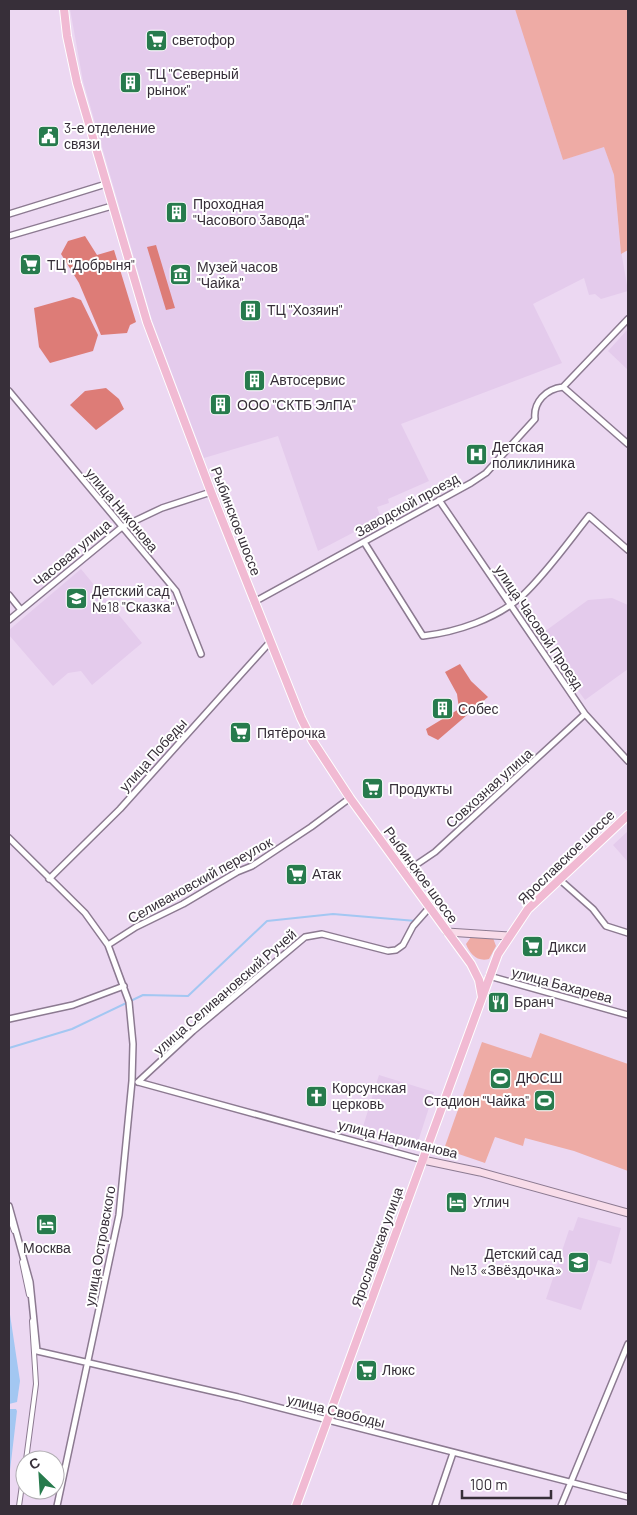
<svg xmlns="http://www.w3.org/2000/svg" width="637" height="1515" font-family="Barlow,sans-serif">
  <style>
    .built { fill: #e4cbec }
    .green { fill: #eeaba5 }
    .forest { fill: #dd7c77 }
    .water { fill: #a3c7f2 }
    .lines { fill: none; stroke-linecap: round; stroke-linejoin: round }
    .stream { stroke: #a3c7f2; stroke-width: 2 }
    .pedestrian-casing { stroke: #8c7a91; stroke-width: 6 }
    .minor-casing { stroke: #8c7a91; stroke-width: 8 }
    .secondary-casing { stroke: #8c7a91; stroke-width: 9 }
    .primary-casing { stroke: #fff; stroke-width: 10 }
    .pedestrian { stroke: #fff; stroke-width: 4 }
    .minor { stroke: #fff; stroke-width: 5 }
    .secondary { stroke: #f8dce9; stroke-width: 7 }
    .primary { stroke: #f1bad3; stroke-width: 8 }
    .labels { text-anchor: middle; stroke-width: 4; stroke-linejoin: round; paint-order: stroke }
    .poi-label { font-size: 14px; fill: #372f39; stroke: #fff; text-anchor: start }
    .street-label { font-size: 14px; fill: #372f39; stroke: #fff }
  </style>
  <rect width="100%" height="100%" fill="#ecd8f2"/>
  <path class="built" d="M70 9H516L563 160 604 146 614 175 620 245 628 291 601 299 595 294 589 295 584 278 533 304 562 363 401 424 429 481 388 499 389 503 377 507 381 518 318 551 278 436 204 458 152 320 83 81Z
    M628 329V370L608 351Z
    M81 569 142 643 92 685 81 671 68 673 53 686 9 635V630Z
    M612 598 628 605V669L585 700 558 663 544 632 588 600Z
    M628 831V862L613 845Z
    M379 1075 434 1092 415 1151 361 1133Z
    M578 1217 621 1228 611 1264 598 1260 581 1310 546 1299 569 1230 573 1231Z"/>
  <path class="green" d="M515 9H628V250L621 254 614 175 604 147 563 160Z
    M471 937 493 938 496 946 489 959C477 962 470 954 466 944Z
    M540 1033 628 1064V1171L574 1151 525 1138 523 1146 495 1137 485 1163 444 1149 482 1042 531 1058Z"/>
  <path class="forest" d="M85 236 97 255 114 250 136 322 130 325 127 333 101 335 79 283 61 254 68 241Z
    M156 245 175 308 166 310 147 247Z
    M73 297 81 300 98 335 93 351 50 363 39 347 34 308Z
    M106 388 119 399 124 409 96 430 70 405 85 391Z
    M460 664 471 681 488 697 438 740 428 735 426 729 459 709 457 694 445 672Z"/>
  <path class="water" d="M9 1308 20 1381 17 1402 9 1404Z
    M9 1409H16L17 1411 9 1479Z"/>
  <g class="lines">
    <path class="stream" d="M9 1048 72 1029 143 995 188 996 267 921 333 914 416 921"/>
    <defs>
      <path id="pedestrian" d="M9 1217 14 1231
        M22 1262 29 1295
        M26 1460 36 1384 32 1321
        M19 1506 25 1464"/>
      <path id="minor" d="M9 214 106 184
        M9 236 112 206
        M563 387 628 444
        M9 391 176 591 201 654
        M439 500 585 714 628 761
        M364 542 423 636C457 632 496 619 522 596 545 575 569 541 589 516L628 550
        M9 595 21 610
        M254 602 471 483 486 473 535 419C533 402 546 389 563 387L628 319
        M9 620 122 527 162 508 211 492
        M9 838 85 913 108 945 129 1002 133 1044 132 1081 119 1215 57 1506
        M404 873 435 852 585 714
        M49 879 120 809 270 642
        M559 879 593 909 606 926 628 933
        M108 945 136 927 183 904 237 872 252 866 311 827 350 798
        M489 976 628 1015
        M9 1019 73 1005 124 986
        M138 1082 193 1031 305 937 322 934 388 951 396 950 403 945 413 926 429 908
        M138 1082 423 1160
        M9 1206 30 1282 37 1351 238 1397 628 1497
        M435 1506 453 1453
        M561 1506 628 1344"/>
      <path id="secondary" d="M447 932 509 936
        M423 1160 480 1172 628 1213"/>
      <path id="primary" d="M64 9 67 36 77 83 147 322 211 492 301 718 312 740 350 798 471 964 479 980 482 997
        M296 1506 498 954 528 909 628 815"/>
    </defs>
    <use href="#pedestrian" class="pedestrian-casing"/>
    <use href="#minor" class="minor-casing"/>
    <use href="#secondary" class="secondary-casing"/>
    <use href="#primary" class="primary-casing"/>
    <use href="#pedestrian" class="pedestrian"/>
    <use href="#minor" class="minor"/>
    <use href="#secondary" class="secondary"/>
    <use href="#primary" class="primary"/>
  </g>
  <defs>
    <symbol id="supermarket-square" viewBox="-11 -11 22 22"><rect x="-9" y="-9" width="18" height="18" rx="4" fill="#277b4d" stroke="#fff"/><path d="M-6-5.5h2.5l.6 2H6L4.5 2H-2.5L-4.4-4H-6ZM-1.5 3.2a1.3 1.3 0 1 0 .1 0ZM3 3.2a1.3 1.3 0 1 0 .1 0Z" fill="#fff"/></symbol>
    <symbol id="building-square" viewBox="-11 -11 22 22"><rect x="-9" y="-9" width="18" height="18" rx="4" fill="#277b4d" stroke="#fff"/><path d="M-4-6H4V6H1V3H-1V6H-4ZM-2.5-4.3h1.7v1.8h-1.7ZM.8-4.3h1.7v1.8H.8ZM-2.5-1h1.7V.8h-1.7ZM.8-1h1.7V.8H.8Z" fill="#fff"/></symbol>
    <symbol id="civic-square" viewBox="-11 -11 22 22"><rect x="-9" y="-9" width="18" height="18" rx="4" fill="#277b4d" stroke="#fff"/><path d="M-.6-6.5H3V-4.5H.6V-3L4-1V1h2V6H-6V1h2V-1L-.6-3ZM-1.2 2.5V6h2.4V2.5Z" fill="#fff"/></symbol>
    <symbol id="museum-square" viewBox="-11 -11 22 22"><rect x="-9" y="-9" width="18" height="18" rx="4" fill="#277b4d" stroke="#fff"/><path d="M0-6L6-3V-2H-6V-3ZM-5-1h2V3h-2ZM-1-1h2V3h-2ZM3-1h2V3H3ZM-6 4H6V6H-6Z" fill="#fff"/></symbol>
    <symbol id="hospital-square" viewBox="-11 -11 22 22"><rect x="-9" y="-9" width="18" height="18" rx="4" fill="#277b4d" stroke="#fff"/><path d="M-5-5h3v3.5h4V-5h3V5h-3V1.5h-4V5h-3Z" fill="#fff"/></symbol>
    <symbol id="school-square" viewBox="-11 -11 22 22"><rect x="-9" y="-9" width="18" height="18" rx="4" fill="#277b4d" stroke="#fff"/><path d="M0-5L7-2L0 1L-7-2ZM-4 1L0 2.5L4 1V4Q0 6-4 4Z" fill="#fff"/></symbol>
    <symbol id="restaurant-square" viewBox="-11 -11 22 22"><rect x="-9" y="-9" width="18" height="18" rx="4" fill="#277b4d" stroke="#fff"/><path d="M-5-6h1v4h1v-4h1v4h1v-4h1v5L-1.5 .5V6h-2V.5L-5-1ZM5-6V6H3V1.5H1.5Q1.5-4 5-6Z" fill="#fff"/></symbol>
    <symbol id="stadium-square" viewBox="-11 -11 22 22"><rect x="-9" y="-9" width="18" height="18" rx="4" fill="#277b4d" stroke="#fff"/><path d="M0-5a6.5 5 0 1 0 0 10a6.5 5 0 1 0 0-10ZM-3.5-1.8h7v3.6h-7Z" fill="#fff"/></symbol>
    <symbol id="church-square" viewBox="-11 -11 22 22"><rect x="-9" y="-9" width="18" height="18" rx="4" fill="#277b4d" stroke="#fff"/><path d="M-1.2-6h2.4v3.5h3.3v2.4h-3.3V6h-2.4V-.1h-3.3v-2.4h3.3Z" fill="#fff"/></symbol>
    <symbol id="hotel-square" viewBox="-11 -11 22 22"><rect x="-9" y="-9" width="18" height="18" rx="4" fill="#277b4d" stroke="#fff"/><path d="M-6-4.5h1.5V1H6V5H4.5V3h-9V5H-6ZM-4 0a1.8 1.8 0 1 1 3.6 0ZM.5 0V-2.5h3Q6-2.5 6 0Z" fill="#fff"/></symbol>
  </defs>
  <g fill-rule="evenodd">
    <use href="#supermarket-square" x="144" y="28" width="25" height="25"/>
    <use href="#building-square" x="118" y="70" width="25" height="25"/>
    <use href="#civic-square" x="36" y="124" width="25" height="25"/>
    <use href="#building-square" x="164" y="200" width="25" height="25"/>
    <use href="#supermarket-square" x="18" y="252" width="25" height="25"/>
    <use href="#museum-square" x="168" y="262" width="25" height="25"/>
    <use href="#building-square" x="238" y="298" width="25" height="25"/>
    <use href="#building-square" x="242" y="368" width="25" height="25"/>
    <use href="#building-square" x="208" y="392" width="25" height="25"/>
    <use href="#hospital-square" x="464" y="442" width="25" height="25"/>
    <use href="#school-square" x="64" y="586" width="25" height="25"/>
    <use href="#building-square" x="430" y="696" width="25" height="25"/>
    <use href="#supermarket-square" x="228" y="720" width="25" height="25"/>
    <use href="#supermarket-square" x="360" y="776" width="25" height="25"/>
    <use href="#supermarket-square" x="284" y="862" width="25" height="25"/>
    <use href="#supermarket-square" x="520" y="934" width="25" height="25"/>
    <use href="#restaurant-square" x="486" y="990" width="25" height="25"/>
    <use href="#stadium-square" x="488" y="1066" width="25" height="25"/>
    <use href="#church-square" x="304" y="1084" width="25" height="25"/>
    <use href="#stadium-square" x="532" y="1088" width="25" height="25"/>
    <use href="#hotel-square" x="444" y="1190" width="25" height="25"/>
    <use href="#hotel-square" x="34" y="1212" width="25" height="25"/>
    <use href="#school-square" x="566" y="1250" width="25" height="25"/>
    <use href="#supermarket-square" x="354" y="1358" width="25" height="25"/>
  </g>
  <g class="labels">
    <g class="poi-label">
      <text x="172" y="45">светофор</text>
      <text x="147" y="79">ТЦ "Северный<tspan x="147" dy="16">рынок"</tspan></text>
      <text x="64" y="133">3-е отделение<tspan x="64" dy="16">связи</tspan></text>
      <text x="193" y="209">Проходная<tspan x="193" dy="16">"Часового 3авода"</tspan></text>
      <text x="47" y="270">ТЦ "Добрыня"</text>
      <text x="197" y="272">Музей часов<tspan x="197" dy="16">"Чайка"</tspan></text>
      <text x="267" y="315">ТЦ "Хозяин"</text>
      <text x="270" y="385">Автосервис</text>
      <text x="237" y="410">ООО "СКТБ ЭлПА"</text>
      <text x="492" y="452">Детская<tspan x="492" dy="16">поликлиника</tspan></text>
      <text x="92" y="596">Детский сад<tspan x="92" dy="16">№18 "Сказка"</tspan></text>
      <text x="458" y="714">Собес</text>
      <text x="257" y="738">Пятёрочка</text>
      <text x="389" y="794">Продукты</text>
      <text x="312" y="879">Атак</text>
      <text x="548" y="952">Дикси</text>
      <text x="514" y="1007">Бранч</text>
      <text x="516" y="1083">ДЮСШ</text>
      <text x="332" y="1093">Корсунская<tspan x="332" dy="16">церковь</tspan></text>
      <text x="529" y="1106" text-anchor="end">Стадион "Чайка"</text>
      <text x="473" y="1207">Углич</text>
      <text x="47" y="1253" text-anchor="middle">Москва</text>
      <text x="562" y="1259" text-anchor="end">Детский сад<tspan x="562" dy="16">№13 «Звёздочка»</tspan></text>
      <text x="382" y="1375">Люкс</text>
    </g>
    <g class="street-label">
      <text transform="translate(407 505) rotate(-29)" y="5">Заводской проезд</text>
      <text transform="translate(122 510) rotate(50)" y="5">улица Никонова</text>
      <text transform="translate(236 521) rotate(69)" y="5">Рыбинское шоссе</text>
      <text transform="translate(72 553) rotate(-40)" y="5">Часовая улица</text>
      <text transform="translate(539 627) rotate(56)" y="5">улица Часовой Проезд</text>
      <text transform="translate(153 755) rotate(-48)" y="5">улица Победы</text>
      <text transform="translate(489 788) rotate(-42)" y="5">Совхозная улица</text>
      <text transform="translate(566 857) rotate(-44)" y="5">Ярославское шоссе</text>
      <text transform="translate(421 875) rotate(54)" y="5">Рыбинское шоссе</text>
      <text transform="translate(200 880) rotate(-29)" y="5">Селивановский переулок</text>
      <text transform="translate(562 985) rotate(15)" y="5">улица Бахарева</text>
      <text transform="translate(225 992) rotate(-41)" y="5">улица Селивановский Ручей</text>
      <text transform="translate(398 1139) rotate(14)" y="5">улица Нариманова</text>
      <text transform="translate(100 1246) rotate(-80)" y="5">улица Островского</text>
      <text transform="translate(377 1247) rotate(-70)" y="5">Ярославская улица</text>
      <text transform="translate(336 1411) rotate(14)" y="5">улица Свободы</text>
    </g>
  </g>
  <rect width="637" height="1515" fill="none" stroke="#372f39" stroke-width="20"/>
  <g transform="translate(40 1475) rotate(335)"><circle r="24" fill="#ffffff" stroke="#afacb0"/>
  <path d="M0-4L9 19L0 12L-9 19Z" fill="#277b4d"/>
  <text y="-8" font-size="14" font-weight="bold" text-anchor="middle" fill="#372f39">С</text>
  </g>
  <path d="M462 1490v8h89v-8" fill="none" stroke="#372f39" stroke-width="2.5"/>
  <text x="470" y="1490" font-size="15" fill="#372f39" stroke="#ffffff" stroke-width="4" paint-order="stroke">100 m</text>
</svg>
